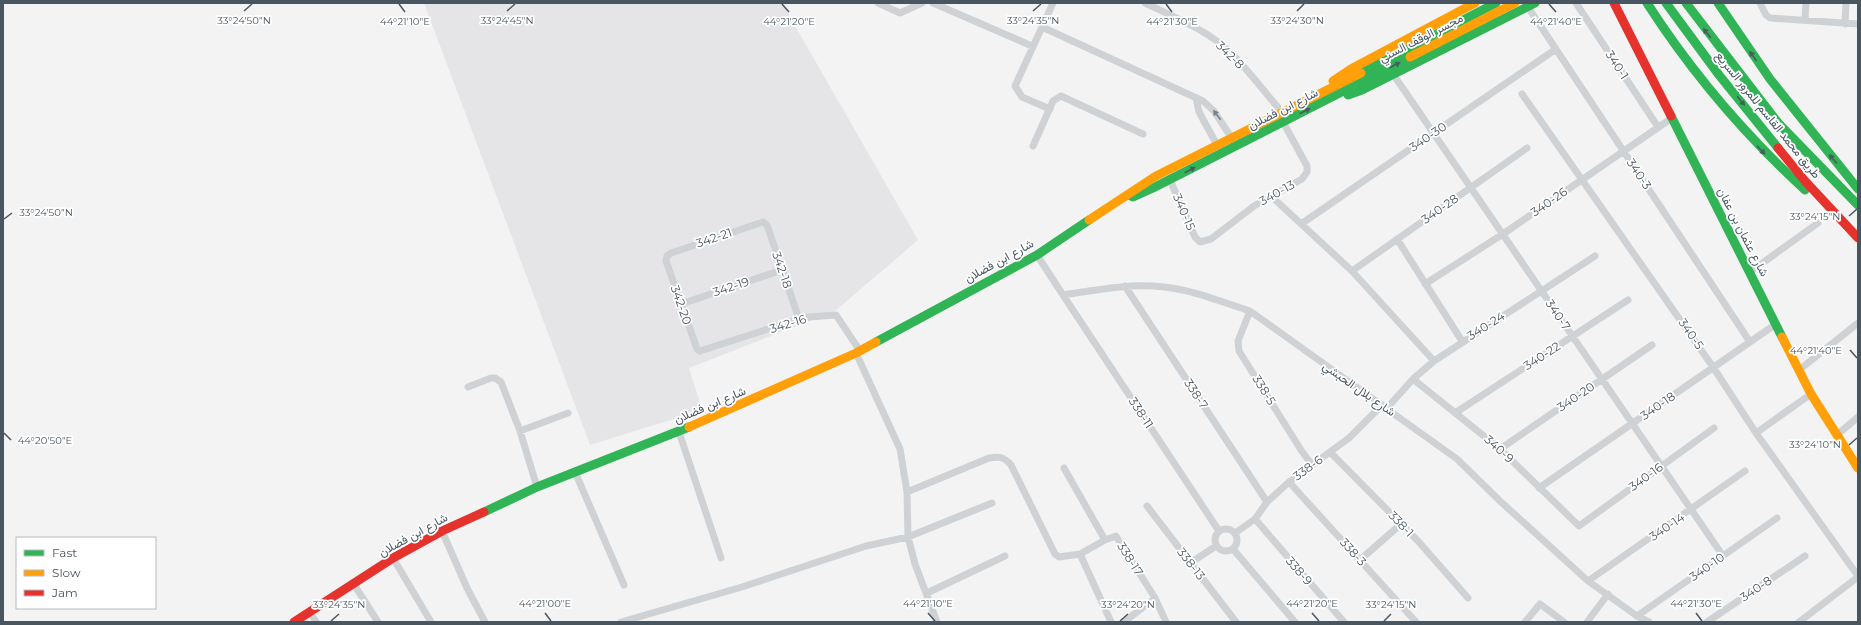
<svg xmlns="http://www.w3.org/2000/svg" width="1861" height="625" font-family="Montserrat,Vazirmatn,sans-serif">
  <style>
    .education { fill: #e5e4e6 }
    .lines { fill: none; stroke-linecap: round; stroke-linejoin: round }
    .street { stroke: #cfd2d4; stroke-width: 7 }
    .fast { stroke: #30b455; stroke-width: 9 }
    .slow { stroke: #ff9f0a; stroke-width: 9 }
    .jam { stroke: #e5322d; stroke-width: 9 }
    .oneway { fill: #475b61 }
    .oneway2 { fill: #77818a }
    .ticks { fill: none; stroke: #485662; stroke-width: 1.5 }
    .labels { text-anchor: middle; stroke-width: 3.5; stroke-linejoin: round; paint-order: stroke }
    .street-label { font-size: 12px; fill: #485662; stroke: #fff }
    .ticks-label { font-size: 10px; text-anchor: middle; fill: #485662; stroke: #fff; stroke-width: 3.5; stroke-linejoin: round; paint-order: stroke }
  </style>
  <rect width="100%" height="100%" fill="#f4f3f3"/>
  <path class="education" d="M424 3H782L918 240 835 311 689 368 702 410 590 445Z"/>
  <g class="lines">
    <path class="street" d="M878 3 900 13 922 3
      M933 3 1032 46
      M1145 3C1174 17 1208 30 1232 54 1250 72 1265 93 1282 112
      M1576 3 1658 127
      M1760 3 1766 15 1770 18 1858 24
      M1528 7 1750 342
      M1805 20 1806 3
      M1845 24 1846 3
      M1042 27 1203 101 1214 111 1231 137
      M1393 74 1723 556
      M1522 94 1713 367 1756 433 1858 576
      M1196 98 1199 112 1217 145
      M1050 109 1022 97 1015 86 1053 3
      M1033 146 1053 101 1061 96 1143 134
      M1170 180 1195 237 1200 242 1211 239 1254 206 1302 179 1307 172V166L1283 122
      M1271 196 1352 271 1434 361
      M1301 224 1556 49
      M1397 239 1462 341
      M1037 255 1063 295C1096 290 1130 283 1164 287 1193 290 1222 302 1250 311L1457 459 1500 501 1588 581 1637 616 1649 622
      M1352 271 1527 148
      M1750 272 1818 223
      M1425 284 1503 234 1672 118
      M1125 286 1267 502
      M1063 295 1219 531
      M681 304 782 270
      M1250 311 1238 341 1239 351 1301 450 1312 465
      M799 319 767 225 763 222 671 253 667 256 666 261 697 349 700 351 799 319 809 317 836 315 860 351
      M856 353 900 449 907 492 908 537 915 564 937 622
      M1799 370 1858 323
      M1413 379 1500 449 1579 526 1714 428
      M468 387 491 378H495L501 382 520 431 537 487
      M1387 408 1413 379 1434 361 1595 256
      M1455 413 1628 300
      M520 431 568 413
      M679 432 721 558
      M1756 433 1811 394
      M1837 435 1858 417
      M1500 449 1652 345
      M1330 452 1418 541 1468 598
      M1064 468 1105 540 1116 536 1155 598 1166 622
      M575 472 624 585
      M1289 482 1416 622
      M1539 488 1776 324
      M907 492 989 458C1000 456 1004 457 1011 465L1055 554 1059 557 1080 554 1105 540
      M1147 506 1236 622
      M1255 519 1344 622
      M1215 540a11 11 0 1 1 22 0a11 11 0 1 1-22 0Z
      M442 531 467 588 485 622
      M1235 533 1255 519 1267 502 1289 482 1349 438 1382 405
      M1233 549 1295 622
      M1080 554 1111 622
      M393 558 431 622
      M1360 560 1401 524
      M1190 563 1216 546
      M1588 581 1745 471
      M353 583 378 622
      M927 593 1005 556
      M310 612 316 622
      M1637 616 1777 518
      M621 622 742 587 866 546 908 537 992 503
      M1124 622 1155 598
      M1525 622 1540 604 1564 622
      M1587 622 1608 594
      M1707 622 1805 556
      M1799 622 1858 577"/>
    <path class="fast" d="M1647 3C1692 73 1744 134 1805 190
      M1666 3 1719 75 1778 148
      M1686 3 1779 124 1858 205
      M1718 3 1770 79 1858 189
      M1361 73 1496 3
      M1348 95 1362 90 1535 3
      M1671 116 1782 337
      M1129 195 1133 197 1153 188 1410 57
      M876 342 1037 255 1089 220
      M484 512 537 487 689 427"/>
    <path class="slow" d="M1410 57 1515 3
      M1333 81 1351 69 1475 3
      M1089 220 1156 176 1361 73
      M1782 337 1811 394 1858 468
      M689 427 856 353 876 342"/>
    <path class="jam" d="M1614 3 1671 116
      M1778 148 1805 181 1858 238
      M294 622 393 558 442 531 484 512"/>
  </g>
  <defs><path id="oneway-solid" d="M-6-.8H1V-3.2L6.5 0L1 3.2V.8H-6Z"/></defs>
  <g class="oneway">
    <use href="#oneway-solid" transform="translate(1707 33) rotate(-128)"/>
    <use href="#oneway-solid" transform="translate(1753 56) rotate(-125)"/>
    <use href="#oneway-solid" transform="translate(1395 65) rotate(-27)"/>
    <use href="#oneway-solid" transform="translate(1741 101) rotate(51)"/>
    <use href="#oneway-solid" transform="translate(1305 111) rotate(-27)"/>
    <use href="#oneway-solid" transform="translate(1761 150) rotate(46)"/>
    <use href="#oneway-solid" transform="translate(1833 159) rotate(-130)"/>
    <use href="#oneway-solid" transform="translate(1190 170) rotate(-27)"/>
  </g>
  <use class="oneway2" href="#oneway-solid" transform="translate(1217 115) rotate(-127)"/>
  <path class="ticks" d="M399 4 405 12M782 4 789 12M1166 4 1172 12M1549 4 1556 12M244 11 252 4M507 11 515 4M1033 11 1041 4M1297 11 1304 4M1849 216 1857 209M4 219 12 213M1850 350 1857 358M4 433 11 440M1849 445 1857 438M545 613 551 621M928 613 935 621M1312 613 1319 621M1696 613 1702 621M331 621 339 614M1120 621 1128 614M1384 621 1391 614"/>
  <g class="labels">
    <g class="street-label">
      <text transform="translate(1421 38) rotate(-27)" y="4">مجسر الوقف السني</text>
      <text transform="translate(1230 55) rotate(44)" y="4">342-8</text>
      <text transform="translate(1617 65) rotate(57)" y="4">340-1</text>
      <text transform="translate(1283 109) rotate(-27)" y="4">شارع ابن فضلان</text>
      <text transform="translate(1768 115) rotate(51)" y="4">طريق محمد القاسم للمرور السريع</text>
      <text transform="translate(1428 137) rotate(-34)" y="4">340-30</text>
      <text transform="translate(1639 174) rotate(56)" y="4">340-3</text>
      <text transform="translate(1277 193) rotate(-29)" y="4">340-13</text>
      <text transform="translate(1549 202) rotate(-35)" y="4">340-26</text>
      <text transform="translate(1440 209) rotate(-35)" y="4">340-28</text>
      <text transform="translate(1184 212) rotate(67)" y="4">340-15</text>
      <text transform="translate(1743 232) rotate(63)" y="4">شارع عثمان بن عفان</text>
      <text transform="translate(714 238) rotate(-19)" y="4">342-21</text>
      <text transform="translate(999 261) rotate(-29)" y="4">شارع ابن فضلان</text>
      <text transform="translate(782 270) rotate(71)" y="4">342-18</text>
      <text transform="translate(731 287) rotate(-18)" y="4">342-19</text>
      <text transform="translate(681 305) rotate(71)" y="4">342-20</text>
      <text transform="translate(1558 315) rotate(56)" y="4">340-7</text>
      <text transform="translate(788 324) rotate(-17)" y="4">342-16</text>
      <text transform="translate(1486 326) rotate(-32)" y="4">340-24</text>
      <text transform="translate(1691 334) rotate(55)" y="4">340-5</text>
      <text transform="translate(1542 356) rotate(-33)" y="4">340-22</text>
      <text transform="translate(1359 389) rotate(35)" y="4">شارع بلال الحبشي</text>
      <text transform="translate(1264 390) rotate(58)" y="4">338-5</text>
      <text transform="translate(1196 394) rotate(57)" y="4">338-7</text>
      <text transform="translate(1576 397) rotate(-34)" y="4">340-20</text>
      <text transform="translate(710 405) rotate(-23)" y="4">شارع ابن فضلان</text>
      <text transform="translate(1658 406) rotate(-35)" y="4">340-18</text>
      <text transform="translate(1141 413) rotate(57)" y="4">338-11</text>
      <text transform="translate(1499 449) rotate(42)" y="4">340-9</text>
      <text transform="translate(1308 468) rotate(-36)" y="4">338-6</text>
      <text transform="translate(1646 477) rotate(-36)" y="4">340-16</text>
      <text transform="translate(1401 524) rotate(46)" y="4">338-1</text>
      <text transform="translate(1667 527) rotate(-34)" y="4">340-14</text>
      <text transform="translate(413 535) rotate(-29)" y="4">شارع ابن فضلان</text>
      <text transform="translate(1353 552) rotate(48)" y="4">338-3</text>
      <text transform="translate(1130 559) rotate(58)" y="4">338-17</text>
      <text transform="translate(1191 564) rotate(52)" y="4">338-13</text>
      <text transform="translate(1707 567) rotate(-35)" y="4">340-10</text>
      <text transform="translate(1299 571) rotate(49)" y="4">338-9</text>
      <text transform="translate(1756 589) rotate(-34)" y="4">340-8</text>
    </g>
  </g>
  <g class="ticks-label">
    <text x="244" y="24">33°24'50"N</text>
    <text x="1033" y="24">33°24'35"N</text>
    <text x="1297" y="24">33°24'30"N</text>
    <text x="507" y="24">33°24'45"N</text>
    <text x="789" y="25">44°21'20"E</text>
    <text x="405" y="25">44°21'10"E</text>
    <text x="1172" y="25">44°21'30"E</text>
    <text x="1556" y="25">44°21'40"E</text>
    <text x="46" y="216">33°24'50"N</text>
    <text x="1815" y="220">33°24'15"N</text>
    <text x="1816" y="354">44°21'40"E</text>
    <text x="45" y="444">44°20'50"E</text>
    <text x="1815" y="448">33°24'10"N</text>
    <text x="545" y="607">44°21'00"E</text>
    <text x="928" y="607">44°21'10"E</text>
    <text x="1312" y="607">44°21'20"E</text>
    <text x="1696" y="607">44°21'30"E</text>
    <text x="339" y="608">33°24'35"N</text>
    <text x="1128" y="608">33°24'20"N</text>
    <text x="1391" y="608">33°24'15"N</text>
  </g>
  <rect width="1861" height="625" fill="none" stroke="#485662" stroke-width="8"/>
  <rect x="16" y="537" width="140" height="72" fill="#ffffff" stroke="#b6bbc0"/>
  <rect x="24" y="550" width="20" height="6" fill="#30b455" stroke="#b6bbc0"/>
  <text x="52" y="557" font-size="12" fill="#485662">Fast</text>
  <rect x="24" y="570" width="20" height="6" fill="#ff9f0a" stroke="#b6bbc0"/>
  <text x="52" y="577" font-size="12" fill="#485662">Slow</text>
  <rect x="24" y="590" width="20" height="6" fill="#e5322d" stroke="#b6bbc0"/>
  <text x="52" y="597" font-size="12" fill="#485662">Jam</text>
</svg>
